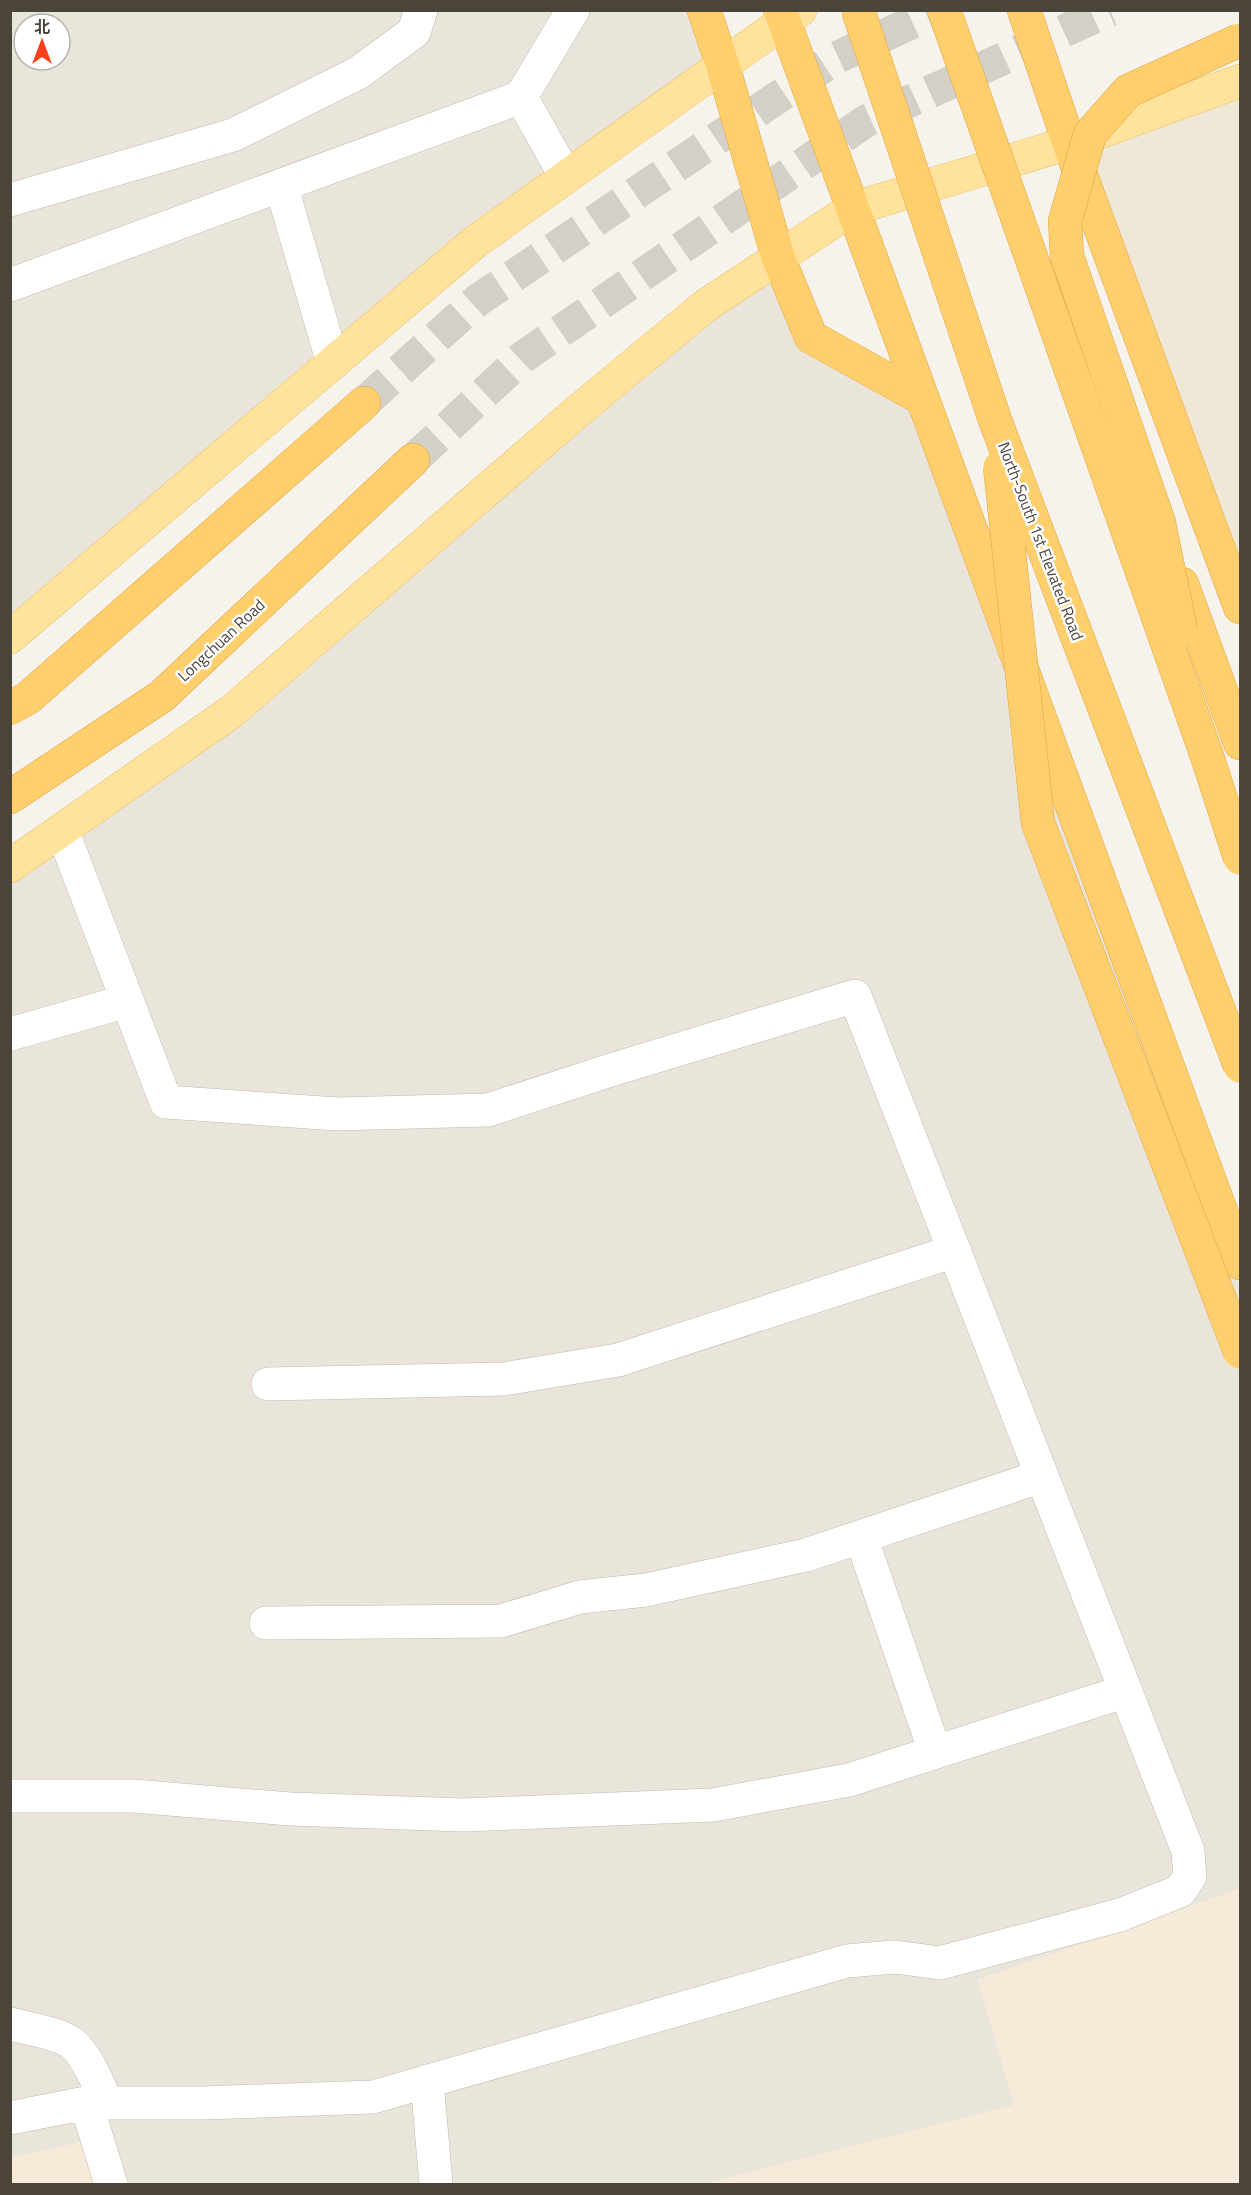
<svg xmlns="http://www.w3.org/2000/svg" width="1251" height="2195" font-family="'Titillium Web','Noto Sans SC',sans-serif">
  <style>
    .residential { fill: #eae5da; fill-rule: evenodd }
    .commercial { fill: #f7ead8 }
    .education { fill: #efe8d6 }
    .lines { fill: none; stroke-linecap: round; stroke-linejoin: round }
    .highway-tunnel { stroke: #d4d0c8; stroke-width: 33; stroke-dasharray: 33 16; stroke-linecap: butt }
    .street-casing { stroke: #c2bbae; stroke-width: 34 }
    .primary-casing { stroke: #e6c16a; stroke-width: 34 }
    .highway-casing { stroke: #e0a43c; stroke-width: 34 }
    .street { stroke: #fff; stroke-width: 33 }
    .primary { stroke: #ffe39c; stroke-width: 33 }
    .highway { stroke: #ffcf6e; stroke-width: 33 }
    .highway-bridge-casing { stroke: #e0a43c; stroke-width: 34; stroke-linecap: butt }
    .highway-bridge { stroke: #ffcf6e; stroke-width: 33 }
    .labels { text-anchor: middle; stroke-width: 5; stroke-linejoin: round; paint-order: stroke }
    .street-label { font-size: 16px; fill: #4b4439; stroke: #fff }
  </style>
  <rect width="100%" height="100%" fill="#f6f3ec"/>
  <path class="residential" d="M11 11H704L723 66 475 242 11 637ZM24 24H60V60H24Z
    M778 257 811 337 921 398 1240 1263V1889L978 1980 1014 2105 704 2184H94L82 2142 11 2158 10 866Z"/>
  <path class="commercial" d="M1240 1889V2184H704L1014 2105 978 1980Z
    M82 2142 94 2184H11L10 2158Z"/>
  <path class="education" d="M1240 81V607L1069 144Z"/>
  <g class="lines">
    <path class="highway-tunnel" d="M364 403 478 300 836 58 939 10
      M413 460 523 357 866 121 1110 10"/>
    <defs>
      <path id="street" d="M521 97 566 177
        M281 185 333 363
        M10 200 233 135 358 73 414 32 421 10
        M10 285 521 97 573 10
        M10 1034 127 1001
        M268 1384 504 1379 618 1360 955 1251
        M861 1537 935 1752
        M266 1623 501 1621 580 1597 646 1590 806 1555 1042 1476
        M10 1796H133L290 1809 463 1815 713 1805 849 1780 1126 1691
        M10 2024C26 2028 57 2033 70 2042 85 2051 100 2087 106 2103
        M427 2081 436 2184
        M86 2103 111 2184
        M10 2118 86 2103H203L373 2097 847 1961 895 1957 940 1963 1120 1915 1180 1891 1190 1876 1188 1851 855 996 611 1070 488 1110 337 1114 166 1102 62 830"/>
      <path id="primary" d="M10 637 475 242 800 10
        M10 866 231 712 578 411 705 306 852 209 1069 143 1240 81"/>
      <path id="highway" d="M704 10 723 66 778 257 811 337 921 398
        M780 10 1240 1263
        M1024 10 1069 143 1240 607
        M1182 584 1240 743
        M10 708 28 698 364 403
        M10 797 162 696 413 460"/>
    </defs>
    <use href="#street" class="street-casing"/>
    <use href="#primary" class="primary-casing"/>
    <use href="#highway" class="highway-casing"/>
    <use href="#street" class="street"/>
    <use href="#primary" class="primary"/>
    <use href="#highway" class="highway"/>
    <defs>
      <path id="highway-bridge" d="M858 10 995 420 1240 1066
        M944 10 1208 759 1240 858
        M1000 467 1038 823 1240 1352
        M1181 631 1159 523 1067 256 1065 221 1090 134 1128 91 1240 40"/>
    </defs>
    <use href="#highway-bridge" class="highway-bridge-casing"/>
    <use href="#highway-bridge" class="highway-bridge"/>
  </g>
  <g class="labels">
    <g class="street-label">
      <text transform="translate(1041 541) rotate(69)" y="6">North-South 1st Elevated Road</text>
      <text transform="translate(221 640) rotate(-43)" y="6">Longchuan Road</text>
    </g>
  </g>
  <rect width="1251" height="2195" fill="none" stroke="#4b4439" stroke-width="24"/>
  <g transform="translate(42 42)"><circle r="28" fill="#ffffff" stroke="#b7b4b0" stroke-width="1.5"/>
  <path d="M0-4.5L10 22L0 15L-10 22Z" fill="#fc3f1d"/>
  <text y="-9" font-size="16" font-weight="bold" text-anchor="middle" fill="#4b4439">北</text>
  </g>
</svg>
